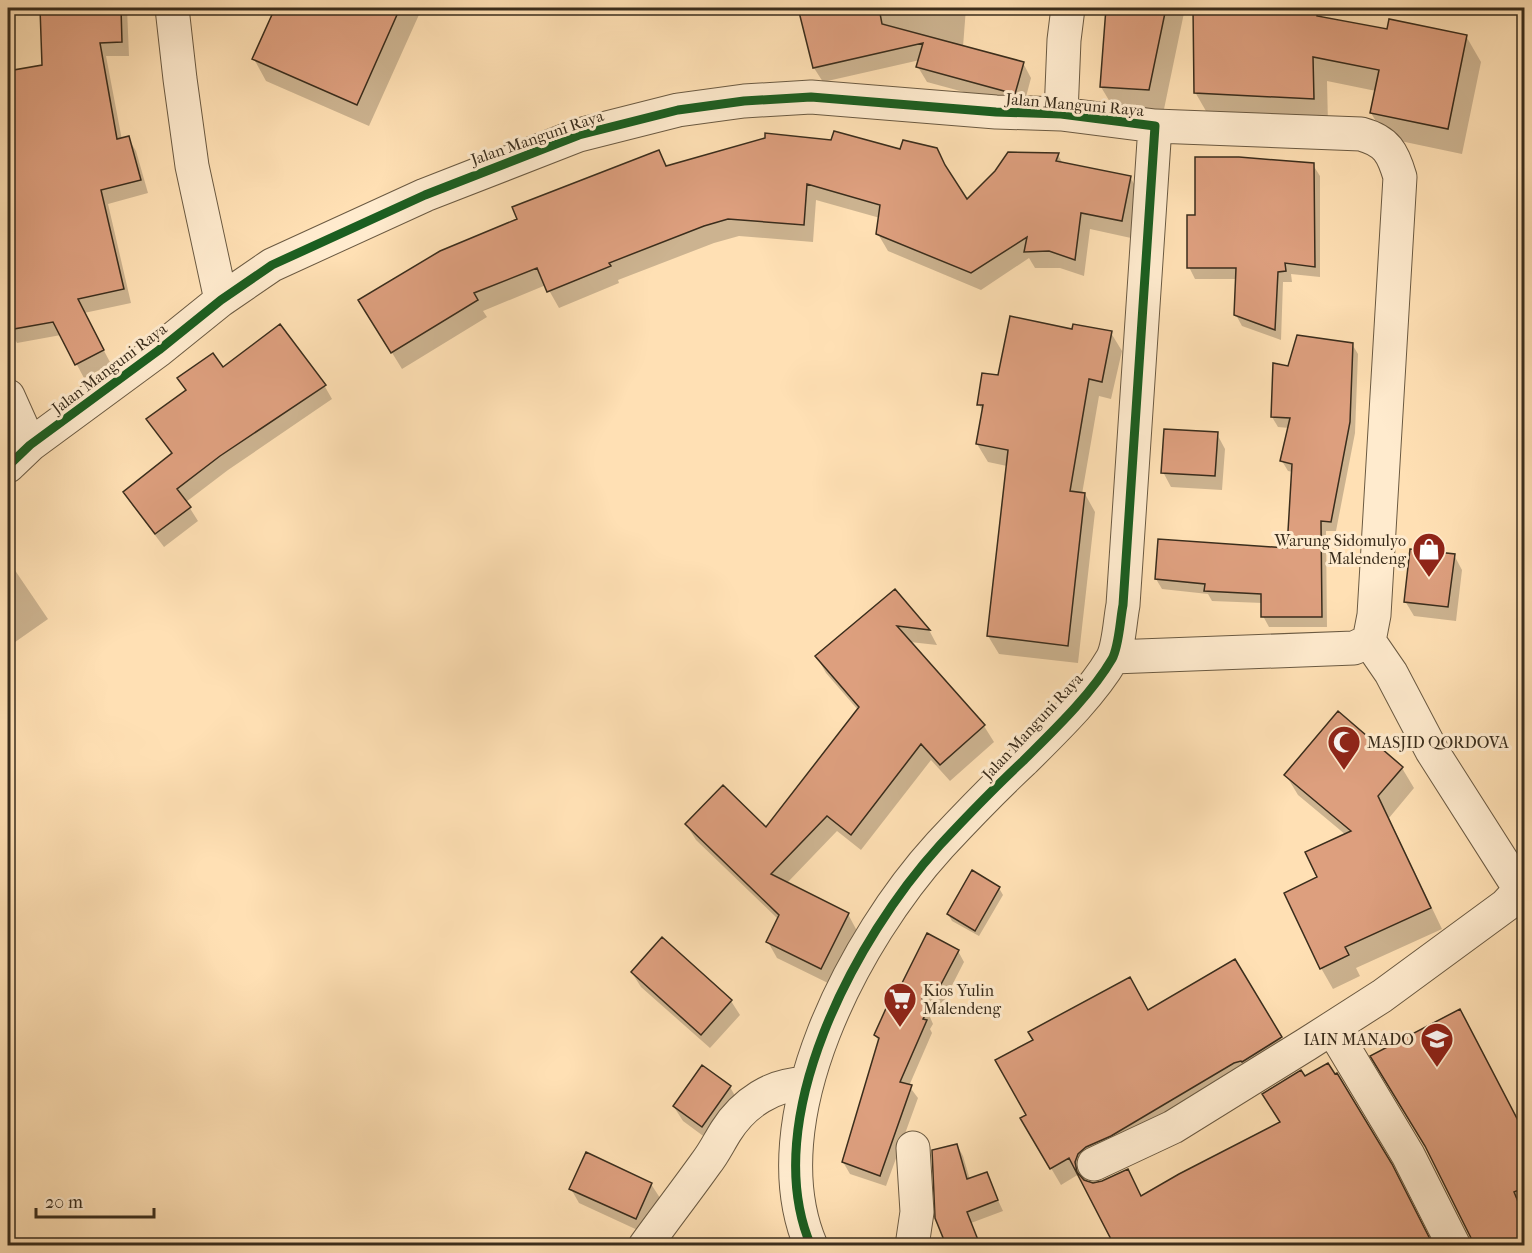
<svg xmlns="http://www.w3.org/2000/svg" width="1532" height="1253" font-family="'IM FELL French Canon',serif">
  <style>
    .shadow { fill: #0003 }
    .building { fill: #dd9f7e; stroke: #3a2d1c; stroke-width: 1.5 }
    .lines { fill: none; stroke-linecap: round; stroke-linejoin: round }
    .minor-casing { stroke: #6b5a42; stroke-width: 35 }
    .minor { stroke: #ffebce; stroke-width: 33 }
    .cycleway-casing { stroke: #ffebce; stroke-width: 13 }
    .cycleway { stroke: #1b5e20; stroke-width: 9 }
    .labels { text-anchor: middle; stroke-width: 6; stroke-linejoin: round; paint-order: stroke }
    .street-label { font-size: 16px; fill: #3a2d1c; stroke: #ffebce }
    .poi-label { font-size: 16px; fill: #3a2d1c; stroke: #ffebce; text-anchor: end }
  </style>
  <rect width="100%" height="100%" fill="#ffe0b4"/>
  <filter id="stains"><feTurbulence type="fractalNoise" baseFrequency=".00333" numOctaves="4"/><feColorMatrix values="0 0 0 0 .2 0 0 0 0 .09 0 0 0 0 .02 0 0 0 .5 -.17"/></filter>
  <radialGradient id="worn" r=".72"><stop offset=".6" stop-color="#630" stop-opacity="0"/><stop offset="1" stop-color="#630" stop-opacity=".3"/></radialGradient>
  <path class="shadow" d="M41 8H127L129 56H106L122 140 128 138 136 151 148 193 108 204 131 303 84 313 111 364 84 378 61 335 17 343 10 329 8 317V132L23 215 48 212Z
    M277 8H422L369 126 266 81 254 59Z
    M800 8H966L963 47 1023 63 1031 78 1023 108 927 82 918 67 920 60 823 82 814 68Z
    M1107 8H1185L1163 114 1116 112 1101 87Z
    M1194 8H1317L1323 18 1388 31 1466 36 1481 62 1462 154 1386 138 1371 113 1376 91 1327 81 1328 124 1210 118 1195 92Z
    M936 149 966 201 1058 155 1063 164 1130 177 1140 194 1131 238 1090 229 1084 276 1060 268H1035L1029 258 981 290 888 251 878 234 880 218 816 200 813 242 739 236 714 243 618 280 619 283 559 308 546 285 483 311 487 317 402 369 370 317 519 220 659 152 668 167Z
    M1313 165 1320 176V277L1291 274 1292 282H1283L1281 340 1242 326 1236 315 1237 279H1195L1189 267 1197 217Z
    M1073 331 1111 333 1122 351 1111 399 1099 396 1082 494H1085L1095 512 1078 663 999 654 988 636 1007 466 988 462 977 444 983 412 979 404 999 377Z
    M1352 344 1358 354 1355 433 1336 531H1326L1327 627H1269L1263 616V603L1212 601 1208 594 1162 589 1156 579 1289 549 1293 472 1288 471 1282 461 1289 428 1278 427 1272 417 1289 368Z
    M223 369 324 385 332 399 228 470 186 502 198 521 164 547 133 506 125 492 172 455 148 419Z
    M1217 434 1225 449 1222 490 1171 487 1163 472Z
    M1454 555 1462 570 1456 621 1414 616 1405 601Z
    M8 560 48 619 8 647Z
    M895 591 929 630 937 645 910 642 984 726 994 742 950 781 931 760 861 850 837 831 787 883 848 914 857 931 830 984 777 958 768 942 779 920 696 840 686 824 766 829 858 710 826 673 817 657Z
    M1402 768 1414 788 1389 818 1442 929 1356 968 1360 976 1333 989 1321 968 1319 878 1346 835 1298 795 1286 775Z
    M999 888 1003 895 979 936 952 921 948 914Z
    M958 951 964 962 944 1001 927 1010 933 1024 930 1029 932 1033 909 1086 918 1098 886 1186 850 1174 843 1162 880 1043 875 1035 891 1007Z
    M1234 961 1290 1055 1088 1171 1085 1182 1142 1198 1401 1183 1432 1246H1116L1079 1174 1061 1185 1022 1119 1148 1011Z
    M632 973 731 1001 740 1015 710 1048 641 987Z
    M730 1087 738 1101 710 1141 683 1121 674 1107Z
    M1524 1121V1246H1474L1472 1237 1519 1123Z
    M957 1145 963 1156 970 1180 986 1174 1003 1211 971 1223 981 1246H942L940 1241 945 1239Z
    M651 1184 660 1198 644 1233 579 1203 571 1189Z"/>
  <path class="building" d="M40 8H121L122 42 100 43 117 139 129 136 141 180 101 190 124 289 78 299 104 350 75 365 53 322 8 330V71L42 65Z
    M275 8H400L357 105 252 59Z
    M798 8H879L882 24 1024 62 1015 94 916 67 923 43 813 68Z
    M1106 8H1166L1149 90 1100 87Z
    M1193 8H1318L1317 16 1387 29 1389 19 1467 35 1448 129 1370 113 1379 70 1313 57 1314 99 1194 93Z
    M834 131 900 149 903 140 937 148 945 165 967 199 995 171 1008 152 1059 153 1056 161 1131 176 1122 221 1081 213 1075 260 1049 251 1024 252 1027 237 971 273 876 234 880 205 807 184 804 225 728 219 704 226 609 263 611 266 547 292 537 268 474 293 478 300 391 353 358 300 440 251 517 219 512 207 659 150 666 166 765 138V133L831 140Z
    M1195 157H1239L1314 163 1315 267 1285 263 1286 271 1278 272 1275 330 1234 315 1236 268H1187V215H1195Z
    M1010 316 1072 329 1073 324 1112 331 1102 382 1089 379 1070 491 1085 493 1068 646 987 636 1008 450 976 444 983 405H977L982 373 998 375Z
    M280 324 326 385 220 456 177 489 191 507 155 534 123 492 172 453 146 419 186 390 177 378 213 353 223 367Z
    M1297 335 1353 343 1350 422 1331 522 1321 521 1322 617H1261V594L1204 591 1205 584 1155 579 1158 539 1287 548 1292 464 1280 461 1290 418 1271 417 1273 363 1288 366Z
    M1164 429 1218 432 1215 476 1161 473Z
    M1410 549 1455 554 1448 607 1404 602Z
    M895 589 930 630 897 626 985 725 940 765 921 744 851 835 827 816 771 874 849 913 821 969 766 942 779 915 685 824 723 785 766 827 859 707 815 656Z
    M1338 711 1403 767 1378 796 1431 908 1345 947 1349 955 1320 969 1284 893 1317 877 1305 852 1351 831 1284 775Z
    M972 870 1000 887 975 931 947 914Z
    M927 933 959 950 938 990 922 998 927 1012 923 1019 927 1020 900 1082 912 1085 880 1176 842 1162 879 1038 874 1035 888 1004 891 1005Z
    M662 937 732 1000 701 1035 631 972Z
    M1235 959 1282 1037 1242 1062 1241 1061 1234 1063 1111 1136 1086 1147 1078 1154 1075 1162 1077 1172 1084 1180 1093 1183 1102 1181 1128 1169 1141 1196 1179 1174 1280 1122 1262 1094 1301 1070 1305 1076 1328 1063 1335 1074 1337 1073 1392 1164 1433 1245H1114L1069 1158 1050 1169 1020 1118 1026 1115 995 1060 1033 1040 1028 1032 1130 977 1148 1010Z
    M1460 1009 1524 1132V1188L1514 1192 1524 1216V1245H1472L1471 1238 1425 1146 1370 1056Z
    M702 1065 731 1086 702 1127 673 1106Z
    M957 1144 967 1179 987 1172 998 1200 967 1212 980 1245H946L935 1218 932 1150Z
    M586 1152 652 1183 636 1219 569 1189Z"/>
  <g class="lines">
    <defs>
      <path id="minor" d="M172 8 180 79 192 166 221 300
        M1061 114 1064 40 1068 8
        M8 396 30 445
        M8 466 30 445 159 350 221 300 272 265 425 195 579 135 678 110 744 101 811 97 996 112 1061 114 1155 126 1123 605C1120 620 1119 647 1112 659 1091 695 1053 731 1023 761 994 788 967 816 940 845 856 937 757 1120 811 1246
        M1113 657 1354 648 1369 641 1374 615 1400 177C1393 153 1387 141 1361 134L1155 126
        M1332 1028 1408 1155 1454 1246
        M1094 1164 1173 1127 1307 1044 1382 996 1506 905 1519 891 1516 883 1432 751 1391 673 1369 641
        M645 1246C665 1218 686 1191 706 1163 714 1153 719 1142 726 1131 743 1104 773 1083 806 1084
        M912 1246 917 1212 913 1148"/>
    </defs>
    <use href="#minor" class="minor-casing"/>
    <use href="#minor" class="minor"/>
    <defs>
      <path id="cycleway" d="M8 466 30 445 159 350 221 300 272 265 425 195 579 135 678 110 744 101 811 97 996 112 1061 114 1155 126 1123 605C1120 620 1119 647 1112 659 1091 695 1053 731 1023 761 994 788 967 816 940 845 856 937 757 1120 811 1246"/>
    </defs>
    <use href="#cycleway" class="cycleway-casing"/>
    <use href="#cycleway" class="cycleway"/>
  </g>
  <defs>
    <symbol id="shop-pin" viewBox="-11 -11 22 30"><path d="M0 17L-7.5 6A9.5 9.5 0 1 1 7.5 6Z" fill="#8f2418" stroke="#ffebce"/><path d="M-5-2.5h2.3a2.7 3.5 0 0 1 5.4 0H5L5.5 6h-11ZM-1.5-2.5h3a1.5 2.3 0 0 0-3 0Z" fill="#fff"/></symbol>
    <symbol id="mosque-pin" viewBox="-11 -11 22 30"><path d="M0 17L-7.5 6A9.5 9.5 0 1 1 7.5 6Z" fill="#8f2418" stroke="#ffebce"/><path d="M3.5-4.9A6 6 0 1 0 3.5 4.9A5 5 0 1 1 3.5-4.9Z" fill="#fff"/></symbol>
    <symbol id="supermarket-pin" viewBox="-11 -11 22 30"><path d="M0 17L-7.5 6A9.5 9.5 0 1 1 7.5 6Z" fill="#8f2418" stroke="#ffebce"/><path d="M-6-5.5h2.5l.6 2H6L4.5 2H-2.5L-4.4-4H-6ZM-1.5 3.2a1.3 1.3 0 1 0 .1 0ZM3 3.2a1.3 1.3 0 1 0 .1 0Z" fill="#fff"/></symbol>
    <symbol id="university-pin" viewBox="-11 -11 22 30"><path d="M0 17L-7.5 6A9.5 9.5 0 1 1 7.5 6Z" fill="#8f2418" stroke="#ffebce"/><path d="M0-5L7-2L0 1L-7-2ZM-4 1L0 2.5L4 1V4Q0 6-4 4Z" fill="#fff"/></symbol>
  </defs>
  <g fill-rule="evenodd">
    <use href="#shop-pin" x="1410" y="530" width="38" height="52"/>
    <use href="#mosque-pin" x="1325" y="723" width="38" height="52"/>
    <use href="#supermarket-pin" x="881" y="980" width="38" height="52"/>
    <use href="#university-pin" x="1418" y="1020" width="38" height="52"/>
  </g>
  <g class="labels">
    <g class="street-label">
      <text transform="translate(1075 104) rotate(5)" y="6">Jalan Manguni Raya</text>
      <text transform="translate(537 137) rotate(-19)" y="6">Jalan Manguni Raya</text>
      <text transform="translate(109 368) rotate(-37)" y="6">Jalan Manguni Raya</text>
      <text transform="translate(1032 726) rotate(-47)" y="6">Jalan Manguni Raya</text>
    </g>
    <g class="poi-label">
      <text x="1406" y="546">Warung Sidomulyo<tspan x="1406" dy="18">Malendeng</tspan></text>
      <text x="1367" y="748" text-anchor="start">MASJID QORDOVA</text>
      <text x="923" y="996" text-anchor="start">Kios Yulin<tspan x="923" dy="18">Malendeng</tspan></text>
      <text x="1414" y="1045">IAIN MANADO</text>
    </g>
  </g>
  <rect width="1532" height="1253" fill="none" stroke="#ffe0b4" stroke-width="30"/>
  <rect x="9" y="9" width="1514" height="1235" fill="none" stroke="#3a2d1c" stroke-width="3"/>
  <rect x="15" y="15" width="1502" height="1223" fill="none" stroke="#3a2d1c" stroke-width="1.5"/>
  <path d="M36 1208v9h118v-9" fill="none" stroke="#3a2d1c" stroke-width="3"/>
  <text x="45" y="1208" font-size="18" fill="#3a2d1c" stroke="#ffebce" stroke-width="4.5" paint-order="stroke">20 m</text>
  <rect width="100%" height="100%" filter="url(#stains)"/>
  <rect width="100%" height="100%" fill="url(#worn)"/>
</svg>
